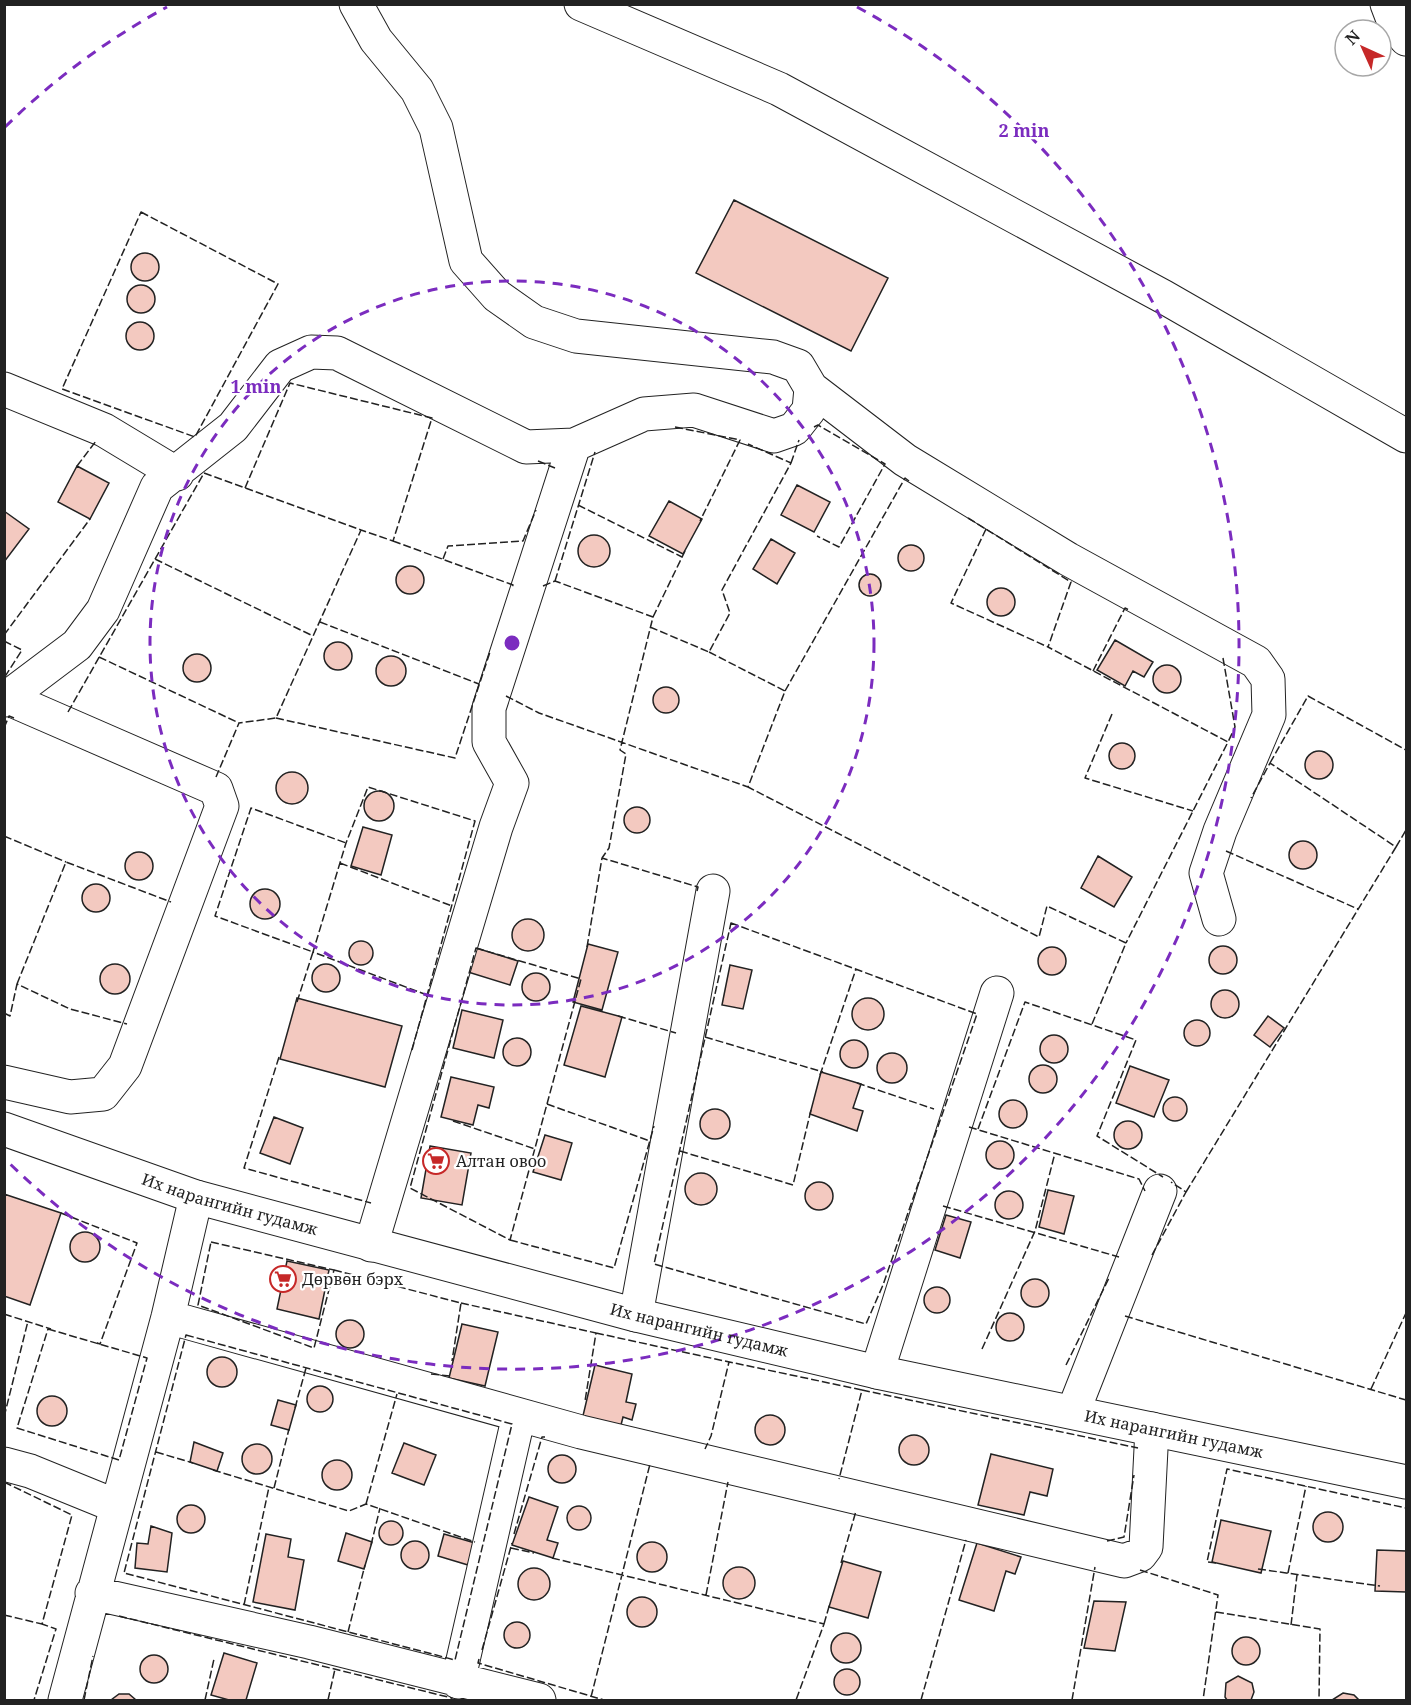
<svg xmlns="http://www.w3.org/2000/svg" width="1411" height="1705" font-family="'Noto Serif',serif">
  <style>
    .building { fill: #f3c9c0; stroke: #222; stroke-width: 1.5 }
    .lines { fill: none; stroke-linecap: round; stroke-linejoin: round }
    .minor-casing { stroke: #222; stroke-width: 35 }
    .major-casing { stroke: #222; stroke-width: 35 }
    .minor { stroke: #fff; stroke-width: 33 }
    .major { stroke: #fff; stroke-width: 33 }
    .fence { stroke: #222; stroke-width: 1.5; stroke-dasharray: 8 3; stroke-linecap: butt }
    .ring { fill: none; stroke: #7b2cbf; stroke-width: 3; stroke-dasharray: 10 8 }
    .labels { text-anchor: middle; stroke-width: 4.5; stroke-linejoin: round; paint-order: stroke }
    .poi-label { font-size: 16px; fill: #222; stroke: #fff; text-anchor: start }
    .street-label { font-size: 16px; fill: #222; stroke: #fff }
    .centre { fill: #7b2cbf; stroke: #fff; stroke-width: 3 }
    .ring-label { font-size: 18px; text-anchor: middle; font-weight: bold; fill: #7b2cbf; stroke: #fff; stroke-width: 4.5; stroke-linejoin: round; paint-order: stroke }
  </style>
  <rect width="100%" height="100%" fill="#fff"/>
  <path class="building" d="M734 200 888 278 851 351 696 273Z
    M131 267a14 14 0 1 1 28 0a14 14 0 1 1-28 0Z
    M127 299a14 14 0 1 1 28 0a14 14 0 1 1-28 0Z
    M126 336a14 14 0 1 1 28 0a14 14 0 1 1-28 0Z
    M77 466 109 483 90 519 58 502Z
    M797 485 830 502 814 532 781 515Z
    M669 501 702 519 683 554 649 536Z
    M4 511 29 529 4 562Z
    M578 551a16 16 0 1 1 32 0a16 16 0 1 1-32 0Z
    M771 539 795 553 777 584 753 569Z
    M898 558a13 13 0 1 1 26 0a13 13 0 1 1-26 0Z
    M396 580a14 14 0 1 1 28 0a14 14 0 1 1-28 0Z
    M859 585a11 11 0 1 1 22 0a11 11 0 1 1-22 0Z
    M987 602a14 14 0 1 1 28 0a14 14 0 1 1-28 0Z
    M1115 640 1153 662 1144 677 1133 671 1125 686 1097 670Z
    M324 656a14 14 0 1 1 28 0a14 14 0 1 1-28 0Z
    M183 668a14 14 0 1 1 28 0a14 14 0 1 1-28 0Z
    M376 671a15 15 0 1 1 30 0a15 15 0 1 1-30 0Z
    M1153 679a14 14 0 1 1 28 0a14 14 0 1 1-28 0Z
    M653 700a13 13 0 1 1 26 0a13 13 0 1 1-26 0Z
    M1109 756a13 13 0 1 1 26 0a13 13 0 1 1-26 0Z
    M1305 765a14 14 0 1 1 28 0a14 14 0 1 1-28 0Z
    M276 788a16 16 0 1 1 32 0a16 16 0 1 1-32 0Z
    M364 806a15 15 0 1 1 30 0a15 15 0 1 1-30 0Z
    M624 820a13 13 0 1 1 26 0a13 13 0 1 1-26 0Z
    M363 827 392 835 381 875 351 866Z
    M1289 855a14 14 0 1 1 28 0a14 14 0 1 1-28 0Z
    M125 866a14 14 0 1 1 28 0a14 14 0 1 1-28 0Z
    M1098 856 1132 877 1114 907 1081 888Z
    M82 898a14 14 0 1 1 28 0a14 14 0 1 1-28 0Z
    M250 904a15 15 0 1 1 30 0a15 15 0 1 1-30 0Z
    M512 935a16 16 0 1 1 32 0a16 16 0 1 1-32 0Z
    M349 953a12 12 0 1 1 24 0a12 12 0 1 1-24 0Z
    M588 944 618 952 602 1010 573 1002Z
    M1209 960a14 14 0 1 1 28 0a14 14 0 1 1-28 0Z
    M1038 961a14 14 0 1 1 28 0a14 14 0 1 1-28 0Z
    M476 948 518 961 510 985 468 972Z
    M312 978a14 14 0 1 1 28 0a14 14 0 1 1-28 0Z
    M100 979a15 15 0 1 1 30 0a15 15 0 1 1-30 0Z
    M730 965 752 970 743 1009 722 1005Z
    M522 987a14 14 0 1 1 28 0a14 14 0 1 1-28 0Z
    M1211 1004a14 14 0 1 1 28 0a14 14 0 1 1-28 0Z
    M852 1014a16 16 0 1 1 32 0a16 16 0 1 1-32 0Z
    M297 998 402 1026 385 1087 280 1059Z
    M581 1006 622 1017 605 1077 564 1065Z
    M462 1010 503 1020 494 1058 453 1048Z
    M1268 1016 1284 1028 1270 1047 1254 1035Z
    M1184 1033a13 13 0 1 1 26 0a13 13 0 1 1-26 0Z
    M1040 1049a14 14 0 1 1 28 0a14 14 0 1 1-28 0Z
    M503 1052a14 14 0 1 1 28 0a14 14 0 1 1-28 0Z
    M840 1054a14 14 0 1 1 28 0a14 14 0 1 1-28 0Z
    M877 1068a15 15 0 1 1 30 0a15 15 0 1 1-30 0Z
    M1029 1079a14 14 0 1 1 28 0a14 14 0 1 1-28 0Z
    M1130 1066 1169 1080 1154 1117 1116 1103Z
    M821 1072 861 1084 853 1108 863 1111 857 1131 810 1114Z
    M451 1077 494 1087 489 1108 478 1105 473 1125 441 1117Z
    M1163 1109a12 12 0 1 1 24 0a12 12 0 1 1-24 0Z
    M999 1114a14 14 0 1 1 28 0a14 14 0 1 1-28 0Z
    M700 1124a15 15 0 1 1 30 0a15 15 0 1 1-30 0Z
    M274 1117 303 1128 290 1164 260 1153Z
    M1114 1135a14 14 0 1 1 28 0a14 14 0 1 1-28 0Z
    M545 1135 572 1143 561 1180 533 1172Z
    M986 1155a14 14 0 1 1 28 0a14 14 0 1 1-28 0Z
    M430 1146 471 1153 462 1205 421 1198Z
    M685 1189a16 16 0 1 1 32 0a16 16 0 1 1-32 0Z
    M805 1196a14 14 0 1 1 28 0a14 14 0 1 1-28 0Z
    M1048 1190 1074 1196 1064 1234 1039 1227Z
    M995 1205a14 14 0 1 1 28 0a14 14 0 1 1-28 0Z
    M4 1194 61 1213 30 1305 4 1296Z
    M946 1215 971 1222 960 1258 935 1250Z
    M70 1247a15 15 0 1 1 30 0a15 15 0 1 1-30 0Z
    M287 1261 329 1270 319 1319 277 1309Z
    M1021 1293a14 14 0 1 1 28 0a14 14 0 1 1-28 0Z
    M924 1300a13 13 0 1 1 26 0a13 13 0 1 1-26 0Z
    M996 1327a14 14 0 1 1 28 0a14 14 0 1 1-28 0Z
    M336 1334a14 14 0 1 1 28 0a14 14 0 1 1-28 0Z
    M462 1324 498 1332 485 1386 449 1378Z
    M207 1372a15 15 0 1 1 30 0a15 15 0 1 1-30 0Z
    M595 1365 632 1374 626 1402 636 1404 632 1420 623 1417 620 1429 582 1420Z
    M307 1399a13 13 0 1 1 26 0a13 13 0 1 1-26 0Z
    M37 1411a15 15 0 1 1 30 0a15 15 0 1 1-30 0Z
    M278 1400 296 1405 289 1430 271 1425Z
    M755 1430a15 15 0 1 1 30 0a15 15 0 1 1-30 0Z
    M899 1450a15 15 0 1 1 30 0a15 15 0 1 1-30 0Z
    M194 1442 223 1453 217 1471 190 1462Z
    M404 1443 436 1455 424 1485 392 1473Z
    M242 1459a15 15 0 1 1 30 0a15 15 0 1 1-30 0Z
    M991 1454 1053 1469 1047 1496 1030 1492 1024 1515 978 1505Z
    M548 1469a14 14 0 1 1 28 0a14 14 0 1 1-28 0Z
    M322 1475a15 15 0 1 1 30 0a15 15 0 1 1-30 0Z
    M529 1497 558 1507 547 1540 558 1543 553 1558 512 1545Z
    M177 1519a14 14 0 1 1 28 0a14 14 0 1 1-28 0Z
    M567 1518a12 12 0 1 1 24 0a12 12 0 1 1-24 0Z
    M1313 1527a15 15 0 1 1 30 0a15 15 0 1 1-30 0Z
    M1221 1520 1271 1531 1261 1573 1212 1562Z
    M379 1533a12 12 0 1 1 24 0a12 12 0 1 1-24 0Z
    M151 1526 172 1533 167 1572 135 1568 137 1543 148 1544Z
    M346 1533 372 1542 364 1569 338 1561Z
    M266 1534 291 1539 288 1557 304 1560 295 1610 253 1602Z
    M444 1534 475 1543 468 1565 438 1556Z
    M401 1555a14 14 0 1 1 28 0a14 14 0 1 1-28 0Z
    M637 1557a15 15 0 1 1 30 0a15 15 0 1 1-30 0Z
    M977 1543 1021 1557 1015 1574 1006 1571 994 1611 959 1600Z
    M1377 1550 1406 1551V1592L1375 1591Z
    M843 1561 881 1572 868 1618 829 1607Z
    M723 1583a16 16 0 1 1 32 0a16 16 0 1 1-32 0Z
    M518 1584a16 16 0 1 1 32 0a16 16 0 1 1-32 0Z
    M627 1612a15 15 0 1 1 30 0a15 15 0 1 1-30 0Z
    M1094 1601 1126 1602 1115 1651 1084 1648Z
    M504 1635a13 13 0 1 1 26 0a13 13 0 1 1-26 0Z
    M831 1648a15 15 0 1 1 30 0a15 15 0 1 1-30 0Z
    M1232 1651a14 14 0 1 1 28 0a14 14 0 1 1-28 0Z
    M224 1653 257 1663 246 1700H229L211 1695Z
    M140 1669a14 14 0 1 1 28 0a14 14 0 1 1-28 0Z
    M834 1682a13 13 0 1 1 26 0a13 13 0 1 1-26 0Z
    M1238 1676 1252 1683 1254 1692 1251 1700H1227L1225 1697 1226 1683Z
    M1343 1693 1354 1695 1359 1700H1332Z
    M119 1694H129L136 1700H111Z"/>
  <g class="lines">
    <defs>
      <path id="minor" d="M581 4 779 89 1164 297 1406 436
        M1387 4 1395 25 1406 39
        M811 388 905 460 1068 559 1256 662 1268 679 1269 715 1220 831 1206 873 1219 919
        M4 389 104 430 177 474
        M4 700 77 645 103 610 157 487 233 427 280 366 311 352 337 353 526 447 574 445 644 414 694 410 774 436 794 429 809 410 811 388 798 366 773 357 576 336 534 322 497 296 466 261 436 128 417 90 376 40 356 4
        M4 1082 70 1097 103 1094 125 1066 222 806 216 789 7 698
        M371 1245 496 827 512 783 489 742V708L574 445
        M636 1315 713 891
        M168 1317 581 1432 1124 1561 1140 1555 1146 1547 1152 1429
        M877 1372 997 993
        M1073 1412 1160 1191
        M4 1464 30 1471 116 1506
        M92 1593 309 1642 539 1700
        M458 1682 519 1415
        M65 1700 168 1317 196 1197"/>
      <g id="major">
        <path id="s1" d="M4 1129 196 1197 636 1315 877 1372 1406 1482"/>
      </g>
    </defs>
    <use href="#minor" class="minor-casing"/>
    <use href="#major" class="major-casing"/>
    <use href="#minor" class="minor"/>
    <use href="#major" class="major"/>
    <path class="fence" d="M141 212 278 284 195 437 62 389Z
      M675 427 740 440 700 521
      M814 427 818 425 885 464 839 547 817 536
      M538 461 555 468
      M791 463 799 440
      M77 466 96 441
      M245 488 290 383 432 418 393 541 361 530
      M578 505 682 557
      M968 518 1071 582 1048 647 1228 742 1126 943
      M986 529 951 603 1048 647
      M393 541 513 585 512 587
      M155 559 313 636
      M443 559 448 546 523 541 536 510
      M555 581 595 452
      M543 586 555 581 653 617 620 750 626 754 609 848 602 858
      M653 617 685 551
      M320 622 479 684
      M650 627 709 652 730 613 722 590 791 463 748 444
      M4 635 90 519
      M4 641 22 650 4 678
      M709 652 785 691 748 787 1039 937 1047 906 1126 943 1092 1024
      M99 657 239 723
      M1223 658 1235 727 1228 742
      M1093 671 1125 608 1129 610
      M785 691 905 478 909 481
      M506 696 539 713 748 787
      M68 712 204 473 361 530 276 718 239 723 216 777
      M1112 714 1085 778 1193 811
      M276 718 455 758 490 652
      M4 728 9 716 14 718
      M1270 763 1308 696 1406 750
      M4 836 66 862
      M1396 847 1406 830
      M1226 851 1358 909
      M340 863 452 906
      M731 923 977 1014 883 1285 866 1324 654 1264Z
      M587 947 602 858 698 887 697 891
      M476 948 581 979 510 1240 410 1188Z
      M17 984 66 862 171 902
      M297 1002 313 952 215 916 251 808 346 843
      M4 1013 10 1016 17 984 70 1009 127 1024
      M618 1016 676 1033
      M705 1037 823 1072
      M412 1050 475 821 368 787 346 843 313 952 427 995
      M279 1057 244 1168 371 1203
      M820 1075 856 969
      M857 1083 934 1109
      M547 1104 650 1141
      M453 1121 535 1149
      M969 1127 1139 1179 1145 1191
      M978 1129 1025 1002 1136 1040 1097 1136 1163 1177
      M680 1151 793 1185 811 1110
      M1186 1192 1396 847 1270 763 1251 798
      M943 1206 1119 1257
      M61 1213 137 1243 100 1344 97 1343
      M510 1240 614 1268 654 1126
      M211 1242 334 1270 314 1348 198 1305Z
      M1152 1255 1186 1192 1171 1182
      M334 1270 461 1303 452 1361
      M461 1303 596 1333 585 1401
      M4 1314 51 1329
      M1125 1316 1406 1400
      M48 1329 147 1358 119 1460 17 1428Z
      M596 1333 729 1362 711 1436 705 1449
      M186 1335 512 1424 455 1660 124 1573Z
      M982 1349 1035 1231 1055 1153
      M725 1361 862 1390 839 1479
      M1066 1365 1109 1278
      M431 1374 450 1376
      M1371 1389 1406 1313
      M862 1390 1138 1448
      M295 1408 306 1368
      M4 1417 28 1321
      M156 1452 193 1463
      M213 1470 349 1511 366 1504 475 1542
      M4 1482 72 1515 42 1624 56 1629 34 1700
      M274 1488 289 1429
      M366 1504 397 1394
      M514 1534 542 1437H545
      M1107 1541 1124 1537 1134 1475
      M371 1545 380 1508
      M511 1548 534 1553
      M552 1558 824 1624 796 1700
      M841 1563 856 1511
      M1216 1563 1207 1562 1227 1469 1406 1508
      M1258 1569 1380 1586
      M1140 1570 1218 1595 1203 1700
      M1288 1573 1306 1486
      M706 1595 728 1482
      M244 1605 269 1487
      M1216 1612 1320 1629 1319 1700
      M4 1615 42 1624
      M119 1616 452 1698 451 1700
      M824 1624 830 1603
      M1291 1625 1297 1575
      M348 1632 365 1565
      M482 1650 512 1543
      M479 1659 478 1663 604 1700
      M591 1697 650 1464
      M84 1700 93 1656
      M205 1700 214 1659
      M328 1700 335 1669
      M921 1700 966 1540
      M1072 1700 1095 1567"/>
  </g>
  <g class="ring">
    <circle cx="512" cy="643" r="362"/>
    <path d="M5 127A724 724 0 0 1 167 7M857 7A724 724 0 1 1 5 1159"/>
  </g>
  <defs>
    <symbol id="supermarket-ring" viewBox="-11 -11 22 22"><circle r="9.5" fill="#fff" stroke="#c62828" stroke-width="1.5"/><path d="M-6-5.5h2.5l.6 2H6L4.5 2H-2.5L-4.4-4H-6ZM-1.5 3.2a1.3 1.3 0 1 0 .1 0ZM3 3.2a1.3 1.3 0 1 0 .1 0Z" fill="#c62828"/></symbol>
  </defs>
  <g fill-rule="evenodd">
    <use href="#supermarket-ring" x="421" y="1146" width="30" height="30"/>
    <use href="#supermarket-ring" x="268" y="1264" width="30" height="30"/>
  </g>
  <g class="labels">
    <g class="poi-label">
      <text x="456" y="1167">Алтан овоо</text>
      <text x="302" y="1285">Дөрвөн бэрх</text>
    </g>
    <g class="street-label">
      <text dy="6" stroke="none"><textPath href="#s1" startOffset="238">Их нарангийн гудамж</textPath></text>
      <text dy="6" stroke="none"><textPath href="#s1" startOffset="724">Их нарангийн гудамж</textPath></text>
      <text dy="6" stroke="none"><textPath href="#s1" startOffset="1210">Их нарангийн гудамж</textPath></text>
    </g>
  </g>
  <circle cx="512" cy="643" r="9" class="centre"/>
  <g class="ring-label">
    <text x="1024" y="137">2 min</text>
    <text x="256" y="393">1 min</text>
  </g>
  <rect width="1411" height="1705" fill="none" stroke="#222222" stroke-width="12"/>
  <g transform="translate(1363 48) rotate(315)"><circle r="28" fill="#ffffff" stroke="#a7a7a7" stroke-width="1.5"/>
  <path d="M0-4.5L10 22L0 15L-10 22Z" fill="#c62828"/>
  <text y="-9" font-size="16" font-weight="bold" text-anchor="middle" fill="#222222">N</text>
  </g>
</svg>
